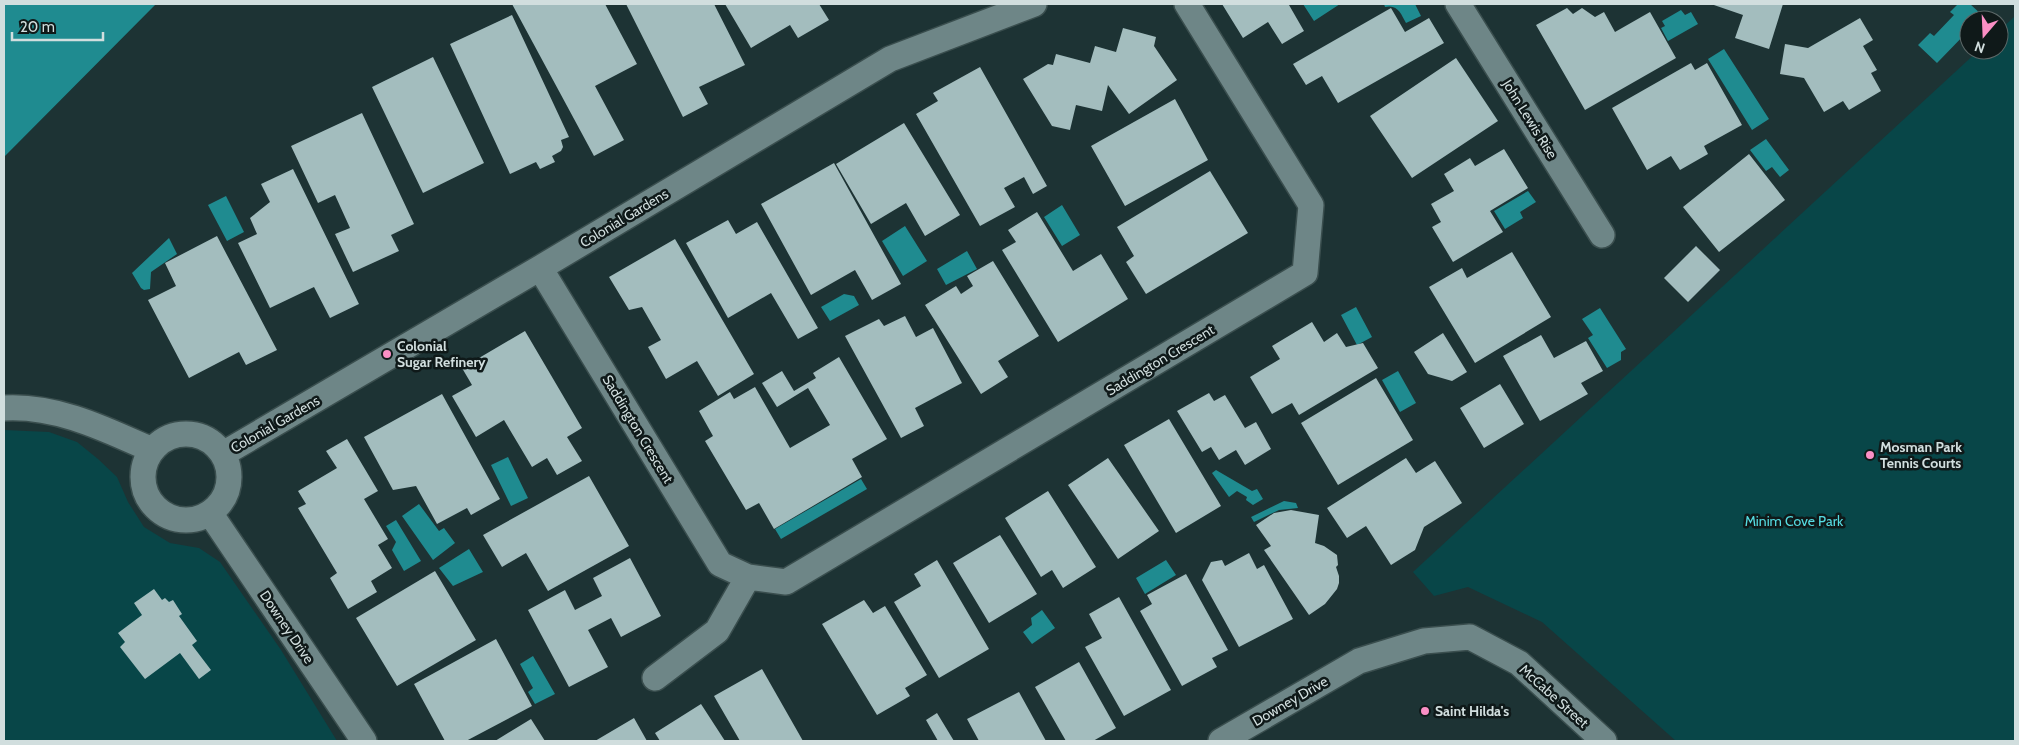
<svg xmlns="http://www.w3.org/2000/svg" width="2019" height="745" font-family="Cabin,sans-serif">
  <style>
    .green { fill: #084648 }
    .water { fill: #1f8b90 }
    .building { fill: #a3bdbe }
    .lines { fill: none; stroke-linecap: round; stroke-linejoin: round }
    .minor-casing { stroke: #3a4e4e; stroke-width: 28 }
    .minor { stroke: #6e8687; stroke-width: 25 }
    .poi-dot { fill: #fb8fc5; stroke: #0f1919; stroke-width: 2 }
    .labels { text-anchor: middle; stroke-width: 5; stroke-linejoin: round; paint-order: stroke }
    .street-label { font-size: 14px; fill: #d1dede; stroke: #0f1919 }
    .poi-label { font-size: 14px; font-weight: bold; fill: #d1dede; stroke: #0f1919; text-anchor: start }
    .park-label { font-size: 14px; fill: #55dbe1; stroke: #0f1919 }
  </style>
  <rect width="100%" height="100%" fill="#1d3334"/>
  <path class="green" d="M2015 16V741H1676L1542 622 1468 587 1434 596 1413 572 1979 50H1999V31Z
    M4 430 49 432 77 442 98 459 117 477 128 502 144 527 170 543 199 548 220 562 281 650 337 741H4Z"/>
  <path class="water" d="M4 4H156L4 157Z
    M1303 4H1340L1314 21Z
    M1384 4H1415L1421 16 1406 23C1401 14 1398 4 1385 7Z
    M1958 4H1970L1983 16 1979 20H1969V30L1937 63 1918 45 1930 33 1934 36 1954 15 1950 12Z
    M1681 10 1685 15 1691 12 1698 24 1668 41 1661 28 1665 26 1662 21Z
    M1724 49 1769 119 1752 130 1708 59Z
    M1766 139 1789 170 1780 177 1772 167 1766 171 1750 150Z
    M1528 191 1536 202 1520 212 1523 218 1505 229 1494 211Z
    M226 196 244 232 227 241 208 205Z
    M1062 205 1080 235 1062 246 1044 217Z
    M905 226 927 261 903 276 882 241Z
    M169 238 177 254 151 272 150 289 144 290 141 288 132 273Z
    M967 251 977 269 946 285 937 269Z
    M844 294 854 296 859 305 830 321 821 307Z
    M1356 307 1372 337 1357 345 1341 315Z
    M1600 308 1626 349 1621 352V360L1607 368 1588 338 1593 335 1582 319Z
    M1398 371 1416 403 1400 412 1382 380Z
    M508 457 528 498 511 506 491 465Z
    M1216 470 1252 491 1257 489 1263 499 1253 505 1246 500 1247 497 1237 491 1229 497 1212 473Z
    M861 479 867 489 781 539 775 529Z
    M1284 501 1296 503 1298 508 1279 510 1254 522 1251 517Z
    M419 504 439 531 444 528 455 543 433 560 402 516Z
    M396 520 421 561 404 571 392 550 396 542 386 526Z
    M469 549 483 572 453 586 439 568Z
    M1166 560 1176 575 1145 594 1136 578Z
    M1042 610 1055 628 1032 644 1023 632 1032 625 1031 618Z
    M533 656 555 694 535 704 528 692 533 688 520 664Z"/>
  <path class="building" d="M512 4H605L637 64 595 86 624 140 594 156Z
    M626 4H714L745 65 699 87 708 104 683 117Z
    M725 4H819L829 20 798 38 790 25 751 48Z
    M1222 4H1292L1289 5 1304 31 1282 44 1268 22 1243 38Z
    M1711 4H1783L1769 49 1735 38 1743 15Z
    M1391 8 1405 32 1429 18 1444 43 1338 103 1322 76 1306 85 1293 64Z
    M1567 8 1573 14 1582 8 1595 17 1604 12 1615 32 1650 12 1676 58 1585 110 1536 25Z
    M512 15 569 137 561 140 563 147 561 151 552 156 555 162 540 169 536 162 510 174 450 44Z
    M1860 18 1873 40 1863 46 1877 70 1871 73 1881 91 1849 110 1843 101 1824 112 1804 78 1780 74 1785 44 1808 48Z
    M1123 28 1156 37 1154 46 1177 80 1129 114 1108 85 1102 111 1076 105 1070 130 1052 126 1023 79 1048 64 1053 65 1056 54 1090 63 1095 46 1116 52Z
    M433 57 484 163 423 193 372 87Z
    M1456 58 1498 121 1412 178 1370 116Z
    M1691 63 1695 70 1707 63 1742 125 1704 146 1708 154 1680 170 1671 156 1647 170 1612 108Z
    M980 67 1047 186 1033 194 1024 177 1004 188 1015 207 980 226 916 114 938 101 933 93Z
    M1175 99 1208 160 1125 206 1091 146Z
    M362 113 414 224 391 235 399 251 353 272 335 234 350 228 335 195 318 203 291 146Z
    M904 123 960 215 925 236 906 203 871 224 836 164Z
    M1504 149 1528 188 1490 211 1503 232 1453 262 1432 227 1441 222 1431 204 1454 191 1444 174 1470 158 1475 166Z
    M1749 154 1785 200 1719 252 1683 207Z
    M834 163 901 284 872 300 855 270 811 295 761 204Z
    M293 169 359 304 330 318 314 287 270 308 238 243 257 234 250 218 270 202 261 184Z
    M1210 171 1248 233 1146 294 1126 262 1134 256 1117 227Z
    M1037 212 1073 271 1101 254 1128 299 1058 342 1002 250 1016 242 1008 230Z
    M728 220 736 234 757 222 818 328 798 339 771 293 728 318 686 243Z
    M217 236 277 350 246 365 239 352 189 378 148 300 176 286 165 263Z
    M675 239 754 374 718 396 697 361 666 379 648 347 661 340 642 307 629 310 609 277Z
    M1696 246 1720 270 1688 302 1664 278Z
    M1512 252 1551 317 1475 363 1429 287 1462 268 1467 278Z
    M993 261 1039 336 998 361 1008 377 981 394 925 305 956 286 961 294 973 286 967 276Z
    M905 316 916 337 933 328 962 383 915 408 924 426 901 438 845 336 879 319 884 326Z
    M1312 322 1324 342 1337 333 1346 347 1363 343 1378 368 1299 415 1292 403 1272 414 1250 377 1280 359 1272 346Z
    M525 331 582 428 567 437 582 461 557 475 547 458 532 467 504 420 476 437 452 396 472 385 462 368Z
    M1443 333 1467 372 1452 381 1428 374 1414 352Z
    M1541 335 1554 358 1586 341 1603 371 1581 383 1588 394 1540 421 1503 356Z
    M839 357 887 439 852 459 862 477 774 529 759 503 746 510 705 441 713 436 699 411 730 392 734 399 755 387 790 448 830 425 808 388 777 407 762 383 782 371 794 391 816 378 813 373Z
    M1376 378 1413 440 1338 485 1301 423Z
    M1500 384 1524 424 1484 448 1460 408Z
    M1209 393 1214 401 1225 395 1245 428 1256 422 1271 449 1245 465 1236 450 1219 460 1211 447 1202 452 1177 411Z
    M442 394 500 499 471 515 467 508 437 524 416 486 393 490 364 437Z
    M1169 419 1221 506 1176 533 1124 445Z
    M347 439 378 491 364 499 388 539 378 545 392 568 371 581 377 592 348 609 330 578 337 573 298 508 306 504 298 491 337 468 326 451Z
    M1108 458 1159 531 1118 559 1068 485Z
    M1406 458 1416 473 1435 461 1462 503 1424 527 1415 550 1391 565 1366 526 1347 538 1327 508Z
    M589 476 629 546 548 591 526 553 502 567 483 535Z
    M1048 491 1096 567 1063 588 1052 570 1041 577 1005 518Z
    M1291 510 1319 515 1315 543 1324 546 1337 555 1338 565 1336 567 1339 576V583L1337 589 1325 604 1309 615 1264 550 1271 546 1256 525 1274 513Z
    M1000 535 1037 594 989 623 953 563Z
    M1249 553 1257 569 1264 565 1293 619 1239 647 1202 580 1211 562 1222 560 1225 566Z
    M630 558 661 616 621 637 611 618 588 630 608 667 569 687 528 610 565 590 575 610 602 596 593 578Z
    M937 560 989 649 939 678 894 602 921 586 914 574Z
    M435 571 476 640 397 686 356 618Z
    M1186 574 1228 650 1212 658 1217 667 1182 686 1140 611 1152 604 1147 595Z
    M154 589 162 600 165 598 169 602 173 600 182 614 179 616 197 641 192 645 211 670 199 679 180 653 145 679 120 647 125 642 118 633 142 615 134 603Z
    M1119 597 1171 690 1124 716 1085 647 1102 638 1089 614Z
    M864 600 873 613 885 606 927 675 905 688 910 696 877 715 822 624Z
    M496 639 532 706 466 741H445L414 684Z
    M1079 662 1116 728 1093 741H1066L1035 687Z
    M762 669 803 741H740L714 696Z
    M1019 692 1046 741H979L967 719Z
    M701 704 725 741H660L655 733Z
    M937 713 954 741H938L926 720Z
    M634 718 647 741H595Z
    M531 719 545 741H495Z"/>
  <g class="lines">
    <defs>
      <path id="minor" d="M1458 4 1602 235
        M540 268 720 564 748 577 786 582 1305 273 1311 205 1187 4
        M4 408C57 405 105 429 152 450
        M143 477a43 43 0 1 1 86 0a43 43 0 1 1-86 0Z
        M223 454 540 268 890 59 1034 4
        M210 513 364 741
        M655 678 717 631 748 577
        M1221 741 1359 661 1424 641 1470 637 1519 663 1604 741"/>
    </defs>
    <use href="#minor" class="minor-casing"/>
    <use href="#minor" class="minor"/>
  </g>
  <g class="poi-dot">
    <circle cx="387" cy="354" r="5"/>
    <circle cx="1870" cy="455" r="5"/>
    <circle cx="1425" cy="711" r="5"/>
  </g>
  <g class="labels">
    <g class="street-label">
      <text transform="translate(1530 119) rotate(58)" y="5">John Lewis Rise</text>
      <text transform="translate(624 218) rotate(-31)" y="5">Colonial Gardens</text>
      <text transform="translate(1160 360) rotate(-31)" y="5">Saddington Crescent</text>
      <text transform="translate(275 424) rotate(-30)" y="5">Colonial Gardens</text>
      <text transform="translate(638 429) rotate(59)" y="5">Saddington Crescent</text>
      <text transform="translate(287 627) rotate(56)" y="5">Downey Drive</text>
      <text transform="translate(1554 696) rotate(42)" y="5">McCabe Street</text>
      <text transform="translate(1290 701) rotate(-30)" y="5">Downey Drive</text>
    </g>
    <g class="poi-label">
      <text x="397" y="351">Colonial<tspan x="397" dy="16">Sugar Refinery</tspan></text>
      <text x="1880" y="452">Mosman Park<tspan x="1880" dy="16">Tennis Courts</tspan></text>
      <text x="1435" y="716">Saint Hilda's</text>
    </g>
    <g class="park-label">
      <text x="1794" y="526">Minim Cove Park</text>
    </g>
  </g>
  <rect width="2019" height="745" fill="none" stroke="#d1dede" stroke-width="10"/>
  <g transform="translate(1984 35) rotate(199)"><circle r="24" fill="#0f1919" stroke="#5d6868"/>
  <path d="M0-4L9 19L0 12L-9 19Z" fill="#fb8fc5"/>
  <text y="-8" font-size="14" font-weight="bold" text-anchor="middle" fill="#d1dede">N</text>
  </g>
  <path d="M12 32v8h91v-8" fill="none" stroke="#d1dede" stroke-width="2.5"/>
  <text x="20" y="32" font-size="15" fill="#d1dede" stroke="#0f1919" stroke-width="4" paint-order="stroke">20 m</text>
</svg>
